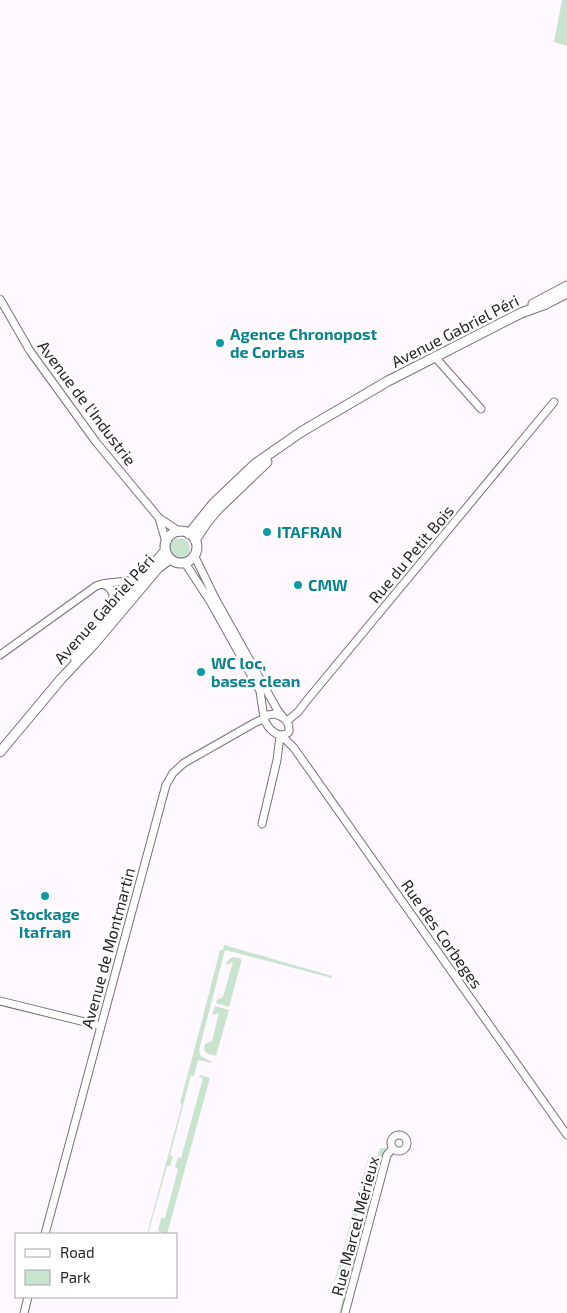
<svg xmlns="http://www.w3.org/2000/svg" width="567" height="1313" font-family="'Exo 2',sans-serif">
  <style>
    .green { fill: #c8e4cf }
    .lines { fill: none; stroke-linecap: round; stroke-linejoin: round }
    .minor-casing { stroke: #796f79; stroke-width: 9 }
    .major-casing { stroke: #796f79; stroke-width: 11 }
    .minor { stroke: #fff; stroke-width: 7 }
    .major { stroke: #fff; stroke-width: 9 }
    .culture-dot { fill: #0f9aa8; stroke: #fff; stroke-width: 2 }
    .labels { text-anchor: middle; stroke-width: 5; stroke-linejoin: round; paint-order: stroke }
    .street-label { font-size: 16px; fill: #272327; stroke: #fff }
    .culture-label { font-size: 16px; font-weight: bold; fill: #0d838f; stroke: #fff; text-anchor: start }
  </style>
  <rect width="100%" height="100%" fill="#fff8ff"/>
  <path class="green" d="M562 0H567V46L554 42Z
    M170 548a10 10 0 1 1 20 0a10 10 0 1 1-20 0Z
    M224 945 332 976V978L225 950 200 1046 199 1051 201 1056 212 1062V1063L198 1060 194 1076 191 1075 170 1155 173 1156 170 1166H167L148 1234H147L182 1104 180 1103C194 1052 207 1001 220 950H223Z
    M234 957 242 959 229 1007 216 1003 217 1000 223 997 233 962 226 965C228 960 229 958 234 957Z
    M215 1006 229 1010 216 1056 206 1053 204 1050 205 1044 212 1041 219 1013 212 1015Z
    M200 1075 210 1078 167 1234 158 1231 161 1218H165L178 1169 175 1167 178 1157 181 1158 203 1078 199 1077Z
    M380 1148H386L341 1313H339L364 1219 361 1218 364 1208 367 1209 381 1159 377 1158Z
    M369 1154 373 1155V1157L369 1156 356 1206 359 1207 357 1217 353 1216 340 1265 343 1266 340 1281 335 1279Z"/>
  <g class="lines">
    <defs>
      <path id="minor" d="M0 299 30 351 96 442 159 518 180 532
        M435 357 481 409
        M159 518 166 542
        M194 555 215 598 278 711 283 717
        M185 563 210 601 260 691 264 718
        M98 623C107 610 124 593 103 584
        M0 655 96 586C110 580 125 584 140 578
        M274 714C284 717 290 721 289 732 279 741 267 728 264 718L268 715Z
        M287 721 298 712 308 699 554 402
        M282 736 294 748 567 1135
        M262 824 277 760 280 736
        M0 1001 101 1026
        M391 1143a8 8 0 1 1 16 0a8 8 0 1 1-16 0Z
        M45 1234 166 785 173 773 184 763 256 722 264 719
        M24 1313 28 1297
        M345 1313 387 1155 393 1148"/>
      <path id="major" d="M533 304 567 286
        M165 547a16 16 0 1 1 32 0a16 16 0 1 1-32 0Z
        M189 534 213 504 255 464 301 432 388 381 521 313 546 304 567 293
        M195 540 207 522 218 509 267 462
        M75 658 88 639 165 551
        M0 752 61 679 94 644 158 568 170 559"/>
    </defs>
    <use href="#minor" class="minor-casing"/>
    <use href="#major" class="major-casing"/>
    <use href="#minor" class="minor"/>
    <use href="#major" class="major"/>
  </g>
  <g class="culture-dot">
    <circle cx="220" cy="343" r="5"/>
    <circle cx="267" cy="532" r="5"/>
    <circle cx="298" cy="585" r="5"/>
    <circle cx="201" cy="672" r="5"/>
    <circle cx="45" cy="896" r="5"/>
  </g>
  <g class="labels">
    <g class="street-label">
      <text transform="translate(455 331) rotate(-27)" y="6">Avenue Gabriel Péri</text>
      <text transform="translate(87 403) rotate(53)" y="6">Avenue de l'Industrie</text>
      <text transform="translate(411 554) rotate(-50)" y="6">Rue du Petit Bois</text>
      <text transform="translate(104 609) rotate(-48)" y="6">Avenue Gabriel Péri</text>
      <text transform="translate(442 934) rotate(55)" y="6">Rue des Corbeges</text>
      <text transform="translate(108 948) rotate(-75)" y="6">Avenue de Montmartin</text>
      <text transform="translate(355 1226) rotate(-75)" y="6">Rue Marcel Mérieux</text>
    </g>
    <g class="culture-label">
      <text x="230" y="340">Agence Chronopost<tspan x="230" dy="18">de Corbas</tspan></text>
      <text x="277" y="538">ITAFRAN</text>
      <text x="308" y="591">CMW</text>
      <text x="211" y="669">WC loc,<tspan x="211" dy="18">bases clean</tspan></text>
      <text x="45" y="920" text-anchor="middle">Stockage<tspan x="45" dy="18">Itafran</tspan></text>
    </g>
  </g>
  <rect x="15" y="1233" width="162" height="65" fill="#ffffff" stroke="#a9a7a9"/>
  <rect x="25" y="1249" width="25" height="8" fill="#ffffff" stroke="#a9a7a9"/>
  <text x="60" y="1258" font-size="15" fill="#272327">Road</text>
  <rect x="25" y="1270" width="25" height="15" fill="#c8e4cf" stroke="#a9a7a9"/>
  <text x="60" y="1283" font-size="15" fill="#272327">Park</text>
</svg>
